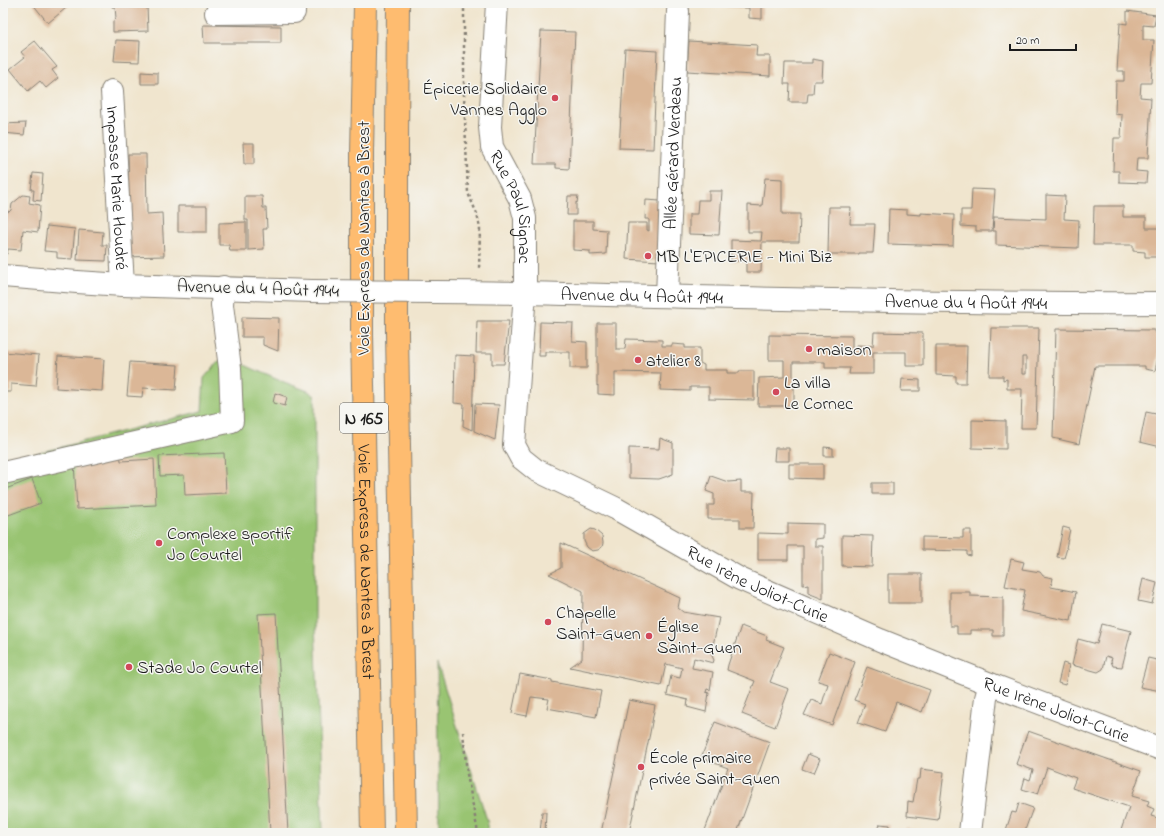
<svg xmlns="http://www.w3.org/2000/svg" width="1164" height="836" font-family="'Indie Flower',sans-serif">
  <style>
    .green { fill: #99c472; stroke: #5a7047 }
    .building { fill: #dbb797; fill-rule: evenodd }
    .lines { fill: none; stroke-linecap: round; stroke-linejoin: round }
    .minor-casing { stroke: #868075; stroke-width: 24 }
    .highway-casing { stroke: #868075; stroke-width: 24 }
    .path { stroke: #868075; stroke-width: 2.5; stroke-dasharray: 3 3; stroke-linecap: butt }
    .minor { stroke: #fff; stroke-width: 22 }
    .highway { stroke: #febc70; stroke-width: 22 }
    .minor-bridge-casing { stroke: #868075; stroke-width: 24; stroke-linecap: butt }
    .minor-bridge { stroke: #fff; stroke-width: 22 }
    .poi-dot { fill: #d1495b; stroke: #f6f6f2; stroke-width: 1.5 }
    .labels { text-anchor: middle; stroke-width: 3; stroke-linejoin: round; paint-order: stroke }
    .shield { fill: #f6f6f2; stroke: #5d5d5c; stroke-width: 1 }
    .shield-label { font-size: 17px; font-weight: bold; fill: #1c1c1c }
    .poi-label { font-size: 18px; fill: #1c1c1c; stroke: #f6f6f2; text-anchor: start }
    .street-label { font-size: 18px; fill: #1c1c1c; stroke: #f6f6f2 }
  </style>
  <rect width="100%" height="100%" fill="#f6f6f2"/>
  <filter id="ink" filterUnits="userSpaceOnUse"><feTurbulence type="fractalNoise" baseFrequency=".025" numOctaves="2"/><feDisplacementMap in="SourceGraphic" scale="8" xChannelSelector="R" yChannelSelector="G"/><feConvolveMatrix kernelMatrix="1 2 1 2 8 2 1 2 1" color-interpolation-filters="sRGB"/></filter>
  <filter id="wash" filterUnits="userSpaceOnUse"><feTurbulence type="fractalNoise" baseFrequency=".012" numOctaves="4" result="noise"/><feDisplacementMap in="SourceGraphic" scale="16" xChannelSelector="R" yChannelSelector="G"/><feGaussianBlur stdDeviation="0.9" result="paint"/><feColorMatrix in="noise" values="0 0 0 0 0 0 0 0 0 0 0 0 0 0 0 0 0 1.4 0 .05"/><feComposite in="paint" operator="in"/></filter>
  <g filter="url(#wash)">
    <rect width="100%" height="100%" fill="#f0e5ce"/>
    <path class="green" d="M219 361 240 363 276 379 308 391 315 396V623L323 833H3V462L202 411 204 378Z
      M437 663 487 820 489 833H439Z"/>
    <g id="blocks">
      <path class="building" d="M32 3H72L48 23Z
        M112 3H156V6H147L148 31 113 32V21L116 18 115 7H112Z
        M726 3H762V19L749 18V8L726 7Z
        M1127 11 1156 15 1154 26 1143 25V40H1154L1151 83H1141L1140 97 1151 98 1148 158H1137L1136 171 1147 172 1146 183 1119 182V171H1113L1114 138H1121L1122 115 1115 114 1116 81H1124V71H1117L1120 23 1127 24Z
        M203 25 281 26V43H204Z
        M541 31 575 32 569 169 556 168V164H534Z
        M116 40 140 41 139 62 114 61Z
        M35 41 57 67 52 70 58 78 46 88 40 81 28 91 10 69 25 57 21 52Z
        M689 41 757 45 756 56H770V76L687 71Z
        M625 49 657 51 653 149 619 148Z
        M812 59 823 61 822 81H814L813 94H808L807 102H789L790 84H784L785 63H812Z
        M141 72 158 73V84H141Z
        M26 123 24 135 3 133V124Z
        M243 143H254V164H244Z
        M128 154H146L147 214 162 213 164 256 126 257 130 234Z
        M33 173 43 174 41 201 33 200 34 190H31Z
        M765 178 782 179V214H800L799 242H762L761 272H746V261H731V240L761 241 762 232H748V205L762 206Z
        M972 189 995 190 992 231H976V227L961 226V210H971Z
        M709 191H722L719 235 689 234V214H697L698 200H709Z
        M23 195 30 196 29 203 40 205 38 232 23 230 21 250 8 249 7 254H3V209L6 210 9 212 11 210 12 204Z
        M1046 195 1065 196 1064 219 1079 220 1078 248 996 245V231H993L994 217 1046 219Z
        M245 196H262L263 208H266L267 229H263L264 249 248 250V220H245Z
        M568 196H578L577 203 576 202V215H567Z
        M646 200 660 201 659 261 626 259 628 223H647V230L649 231V219H645Z
        M178 206H207V232H178Z
        M1094 206H1123V217H1146V228H1161V257H1145V252L1133 251V245H1093Z
        M829 207H851L850 224H875L873 253H859V254H828Z
        M889 209 907 210V214L921 215V213L954 215 953 246 888 244Z
        M573 221H593V229L607 230 606 254 590 255V251L573 250Z
        M246 222V251H230L229 245H219V223Z
        M47 226 75 229 72 259 57 258V252L44 251Z
        M79 230 103 232 102 245H107L106 261 77 260Z
        M242 317 279 318 278 351 263 345V337H242Z
        M477 321H509L504 364H492V353H476Z
        M540 322 573 323 572 341 587 342V368H570V352H545V356H539Z
        M597 323H616V349H625L626 339 662 340V346H672V344L685 345V348H700V363L704 365V370H727V373H739V371H754V400L709 399V387H690V391L660 390 661 373 615 372V395L598 394V385L597 386Z
        M991 328H1039L1036 428H1021L1022 389H1007V379L1003 380V376H989ZM1022 357H1026V374H1022Z
        M1056 329 1154 330V332L1161 334V344L1155 371 1145 369V366H1095L1079 444 1053 438Z
        M874 332 923 333V366H906V352H873V374H849L850 368H825V362H793V377H794V406H758L759 378 784 377V360H769V335L852 336V348H857V345L873 346Z
        M936 346H967L966 383H956V376L936 375Z
        M3 352 39 355 36 386 11 384V392H3Z
        M455 355 474 356 472 430 463 426 464 404 454 403Z
        M58 356 104 359 102 391 56 388Z
        M130 362 178 365 176 390 143 388 142 397 127 396Z
        M902 379 920 380V391H901Z
        M275 393 287 397 285 406 273 403Z
        M475 404 499 405 495 440 474 431Z
        M1146 412 1161 415V447L1140 442Z
        M972 420 1006 421V449L972 448Z
        M660 438 673 443V474L659 479 629 478V448L659 449Z
        M824 447 833 448V456H824Z
        M775 448H789V461H774Z
        M120 452 121 461 154 459 156 505 77 509 74 463Z
        M224 453 226 493 185 495 184 475 160 476 159 456Z
        M789 464H823V479L789 478Z
        M711 476 728 482 741 481V492H754L753 528H740V519H708V505H714V494L706 491Z
        M32 479 41 503 3 517V490Z
        M872 483H893V494H872Z
        M788 523 823 524V538L815 539V546H823V599L808 593V584L803 585V546H788V560H758V533L788 534Z
        M1063 527 1070 529 1066 548H1067L1064 558 1057 557Z
        M591 529 595 530 602 536 603 543 602 547 598 550 592 551 587 547 584 541V534Z
        M963 530H971V556L967 555V551L922 550V537L963 538Z
        M842 535 873 536 872 567 842 566Z
        M561 543 680 598 678 608 683 612 719 618 711 654 714 660 713 663 694 658 692 668 713 672 710 690 707 689 706 692 709 693 706 712 687 707 688 700 667 695 671 676 680 678 682 668 666 664 661 686 570 667 582 659 583 591 549 574 561 568Z
        M1011 559 1024 562 1022 569 1040 572 1043 576 1053 578 1051 587 1076 592 1071 621 1021 611 1025 590 1005 586Z
        M888 574H922V603H888Z
        M1143 579 1157 583 1152 604 1138 601Z
        M950 592H970V596L1003 597V636H993V630H970V634H957V626H950Z
        M276 613 288 833H270L258 614Z
        M1102 624 1131 631 1122 667 1113 666 1111 661 1112 658 1106 656 1103 669 1098 672 1072 665 1078 639 1097 644Z
        M741 626 767 636 766 640 784 647 770 682 789 689 775 727 742 714 755 681 727 670 728 665Z
        M829 652 855 662 832 725 804 715 811 700 822 704 828 684 818 681Z
        M1148 658 1161 661V691L1140 687Z
        M1063 663 1069 665 1065 685 1058 683Z
        M867 667 930 690 922 712 896 702 885 732 858 723 865 704 854 700Z
        M520 674 552 680V682L601 691 596 717 547 708 549 699 531 697 527 716 512 713Z
        M629 700 655 705 650 733 629 833H601Z
        M715 722 770 742 738 830 745 833H704L728 768 701 758Z
        M1028 731 1141 771 1132 796 1149 801 1147 806 1154 809 1151 816 1161 819V833H1120L1129 807 1072 788 1076 778 1047 767 1038 794 1022 789 1025 778 1030 780 1033 770 1016 764Z
        M808 754 820 759 814 773 802 769Z
        M921 769 944 772 938 820 907 816 908 801 913 802 917 779H920Z
        M1019 803 1033 808 1024 833H1005L1012 812 1016 813Z
        M542 812H546L545 833H540Z
        M880 824 890 825 889 833 878 831Z
        M906 828 927 832V833H905Z"/>
    </g>
  </g>
  <g filter="url(#ink)">
    <use href="#blocks" fill-opacity="0" stroke="#868075" stroke-width="1"/>
    <g class="lines">
      <defs>
        <g id="minor">
          <path id="s1" d="M497 3 490 127 492 147 520 199 525 218V292L514 445 521 458 536 470 615 508 740 579 880 640 990 684 1161 749"/>
          <path d="M216 13 294 12V3"/>
          <path id="s2" d="M112 91 123 285"/>
          <path d="M3 276 77 282 123 285 312 291"/>
          <path id="s3" d="M434 292C535 292 636 296 737 298 878 301 1020 304 1161 303"/>
          <path id="s4" d="M667 296 678 11"/>
          <path d="M3 473 232 421 230 368 222 305 223 287"/>
          <path d="M970 833 986 698 990 684"/>
        </g>
        <g id="highway">
          <path id="s5" d="M365 3 362 153V334L372 833"/>
          <path d="M398 3 397 144V334L406 833"/>
        </g>
      </defs>
      <use href="#minor" class="minor-casing"/>
      <use href="#highway" class="highway-casing"/>
      <path class="path" d="M464 3V95L468 193 477 214 480 228 479 270
        M463 732 467 774 478 833"/>
      <use href="#minor" class="minor"/>
      <use href="#highway" class="highway"/>
      <defs>
        <path id="minor-bridge" d="M312 291 434 292"/>
      </defs>
      <use href="#minor-bridge" class="minor-bridge-casing"/>
      <use href="#minor-bridge" class="minor-bridge"/>
    </g>
  </g>
  <g class="poi-dot">
    <circle cx="555" cy="98" r="4"/>
    <circle cx="648" cy="256" r="4"/>
    <circle cx="809" cy="349" r="4"/>
    <circle cx="638" cy="360" r="4"/>
    <circle cx="776" cy="392" r="4"/>
    <circle cx="159" cy="543" r="4"/>
    <circle cx="548" cy="622" r="4"/>
    <circle cx="649" cy="636" r="4"/>
    <circle cx="129" cy="667" r="4"/>
    <circle cx="641" cy="767" r="4"/>
  </g>
  <g class="labels">
    <rect class="shield" x="340" y="403" width="48" height="30" rx="3"/>
    <g class="shield-label">
      <text x="364" y="424">N 165</text>
    </g>
    <g class="poi-label">
      <text x="547" y="94" text-anchor="end">Épicerie Solidaire<tspan x="547" dy="21">Vannes Agglo</tspan></text>
      <text x="656" y="262">MB L'EPICERIE - Mini Biz</text>
      <text x="817" y="355">maison</text>
      <text x="646" y="366">atelier 8</text>
      <text x="784" y="388">La villa<tspan x="784" dy="21">Le Cornec</tspan></text>
      <text x="167" y="539">Complexe sportif<tspan x="167" dy="21">Jo Courtel</tspan></text>
      <text x="556" y="618">Chapelle<tspan x="556" dy="21">Saint-Guen</tspan></text>
      <text x="657" y="632">Église<tspan x="657" dy="21">Saint-Guen</tspan></text>
      <text x="137" y="673">Stade Jo Courtel</text>
      <text x="649" y="763">École primaire<tspan x="649" dy="21">privée Saint-Guen</tspan></text>
    </g>
    <g class="street-label">
      <text dy="6" stroke="none"><textPath href="#s4" startOffset="143">Allée Gérard Verdeau</textPath></text>
      <text dy="6" stroke="none"><textPath href="#s2" startOffset="97">Impasse Marie Houdré</textPath></text>
      <text dy="6" stroke="none"><textPath href="#s1" startOffset="209">Rue Paul Signac</textPath></text>
      <text transform="translate(363 238) rotate(-90)" y="6">Voie Express de Nantes à Brest</text>
      <text transform="translate(258 288) rotate(2)" y="6">Avenue du 4 Août 1944</text>
      <text dy="6" stroke="none"><textPath href="#s3" startOffset="208">Avenue du 4 Août 1944</textPath></text>
      <text dy="6" stroke="none"><textPath href="#s3" startOffset="532">Avenue du 4 Août 1944</textPath></text>
      <text dy="6" stroke="none"><textPath href="#s5" startOffset="559">Voie Express de Nantes à Brest</textPath></text>
      <text dy="6" stroke="none"><textPath href="#s1" startOffset="734">Rue Irène Joliot-Curie</textPath></text>
      <text dy="6" stroke="none"><textPath href="#s1" startOffset="1058">Rue Irène Joliot-Curie</textPath></text>
    </g>
  </g>
  <rect width="1164" height="836" fill="none" stroke="#f6f6f2" stroke-width="16"/>
  <path d="M1010 44v6h66v-6" fill="none" stroke="#1c1c1c" stroke-width="2"/>
  <text x="1016" y="44" font-size="12" fill="#1c1c1c" stroke="#f6f6f2" stroke-width="3" paint-order="stroke">20 m</text>
</svg>
